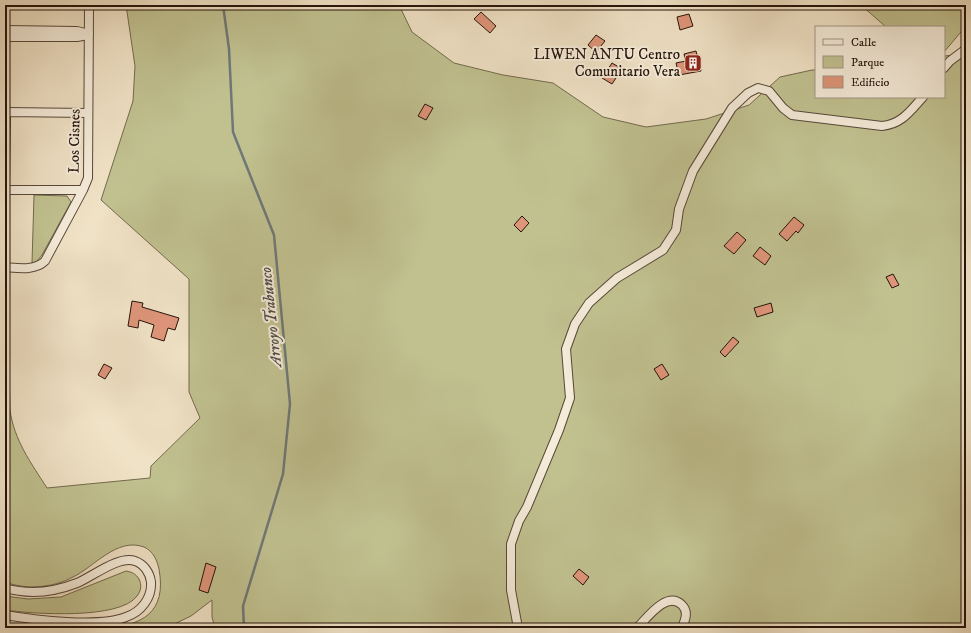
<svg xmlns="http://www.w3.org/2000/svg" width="971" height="633" font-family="'IM FELL DW Pica',serif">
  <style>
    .green { fill: #c1c190; stroke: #736a4e }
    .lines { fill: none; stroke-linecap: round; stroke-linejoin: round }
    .stream { stroke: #6f7878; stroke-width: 2.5 }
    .building { fill: #df957a; stroke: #25140b }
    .minor-casing { stroke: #58483a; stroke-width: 10 }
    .minor { stroke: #f5ecda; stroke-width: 8 }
    .labels { text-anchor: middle; stroke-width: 4; stroke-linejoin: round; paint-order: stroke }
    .poi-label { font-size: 15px; fill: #25140b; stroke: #f5ecda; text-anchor: end }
    .street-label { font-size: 15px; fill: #25140b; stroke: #f5ecda }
    .water-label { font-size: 16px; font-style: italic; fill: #504e4b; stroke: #f5ecda }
  </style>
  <rect width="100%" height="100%" fill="#f0e2c6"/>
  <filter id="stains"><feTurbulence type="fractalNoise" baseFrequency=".005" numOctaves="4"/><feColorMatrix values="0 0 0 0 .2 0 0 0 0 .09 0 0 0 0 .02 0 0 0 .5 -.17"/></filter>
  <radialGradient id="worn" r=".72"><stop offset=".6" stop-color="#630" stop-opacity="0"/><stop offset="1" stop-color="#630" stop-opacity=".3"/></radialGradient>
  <path class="green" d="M126 5H399L412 32 454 63 503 75 553 83 603 117 646 127 706 119 749 105 780 77 812 70H816V97H944V56L966 54V628H215L212 617V600L191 616 166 628H103C142 626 167 613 159 569 157 560 153 551 144 547 117 537 94 567 73 577 53 588 26 590 5 582V301H7L10 410C14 440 31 463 47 488L150 478 151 466 200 418 189 392V279L101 200 133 101 135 66Z
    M861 5H966V26L944 52V27H886Z
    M34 195 67 196 71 202 42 255 37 261 32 263Z
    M126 571C132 572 136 574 139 579 142 585 141 591 137 596 120 620 32 614 5 610V596L28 599 61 597Z"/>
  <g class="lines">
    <path class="stream" d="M223 5 229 49 233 132 274 235 290 404 283 474 243 606 244 628"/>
  </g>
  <path class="building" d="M481 12 496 26 490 33 474 19Z
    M689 14 693 26 680 30 677 17Z
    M596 35 605 41 596 52 588 45Z
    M696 51 701 71 679 75 676 63 686 61 684 54Z
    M612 63 622 69 612 84 602 78Z
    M425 104 433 108 426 120 418 116Z
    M522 216 529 223 521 232 514 225Z
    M794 217 804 225 798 233 796 231 787 241 779 234Z
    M737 232 746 240 734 254 724 246Z
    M760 247 771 256 765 265 753 256Z
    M893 274 899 285 892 288 886 277Z
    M132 301 143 303 142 307 179 318 175 330 168 328 164 341 151 337 154 325 139 320 138 328 128 326Z
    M771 303 773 312 757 317 754 308Z
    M733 337 739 342 725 357 720 352Z
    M104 364 112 368 105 379 98 375Z
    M662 364 669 375 661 380 654 369Z
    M206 563 216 567 208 593 199 590Z
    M579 569 589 577 583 585 573 576Z"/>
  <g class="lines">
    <defs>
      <path id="minor" d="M5 30 77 31 89 34
        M5 37H77L88 35
        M944 68 950 61 966 49
        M5 112 88 113
        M5 185 6 112
        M5 190H83
        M5 267C18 268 35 271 45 261L83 190 88 178 89 5
        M5 588C29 595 54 592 77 583 92 577 119 555 135 561 144 564 150 573 151 582 152 598 141 612 126 617 99 628 35 620 5 615
        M518 628 511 590V544L519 521 527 507 559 430 570 398 566 349 575 324 589 303 617 278 663 250 676 230 679 209 693 171 732 108 748 93 758 88 769 91 783 108 792 115 882 126C902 124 910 111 923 97
        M637 628C647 618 667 590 682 605 689 612 685 620 682 628"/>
    </defs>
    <use href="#minor" class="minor-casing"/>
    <use href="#minor" class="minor"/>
  </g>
  <defs>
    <symbol id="building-square" viewBox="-11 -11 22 22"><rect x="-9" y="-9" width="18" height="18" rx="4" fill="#8f2418" stroke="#f5ecda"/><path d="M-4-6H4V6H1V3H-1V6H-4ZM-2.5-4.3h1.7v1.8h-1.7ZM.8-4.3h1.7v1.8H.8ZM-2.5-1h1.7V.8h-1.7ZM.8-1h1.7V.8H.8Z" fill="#fff"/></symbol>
  </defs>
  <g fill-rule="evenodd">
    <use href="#building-square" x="683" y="53" width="20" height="20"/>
  </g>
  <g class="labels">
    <g class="poi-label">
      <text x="680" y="59">LIWEN ANTU Centro<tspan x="680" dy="17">Comunitario Vera</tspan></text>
    </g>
    <g class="street-label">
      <text transform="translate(74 141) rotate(-89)" y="5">Los Cisnes</text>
    </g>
    <g class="water-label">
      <text transform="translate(270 317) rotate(-96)" y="6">Arroyo Trabunco</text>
    </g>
  </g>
  <rect width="971" height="633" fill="none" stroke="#f0e2c6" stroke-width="20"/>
  <rect x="6" y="6" width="959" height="621" fill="none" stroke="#25140b" stroke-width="2"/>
  <rect x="10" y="10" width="951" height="613" fill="none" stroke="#25140b"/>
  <rect x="815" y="26" width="130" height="72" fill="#f5ecda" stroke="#a29687"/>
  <rect x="823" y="39" width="20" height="6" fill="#f5ecda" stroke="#a29687"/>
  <text x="851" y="46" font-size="12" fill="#25140b">Calle</text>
  <rect x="823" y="56" width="20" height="12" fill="#c1c190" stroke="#a29687"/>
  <text x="851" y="66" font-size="12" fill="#25140b">Parque</text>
  <rect x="823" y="76" width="20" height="12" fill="#df957a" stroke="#a29687"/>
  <text x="851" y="86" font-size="12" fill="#25140b">Edificio</text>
  <rect width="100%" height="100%" filter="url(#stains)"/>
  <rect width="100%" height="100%" fill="url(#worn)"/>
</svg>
